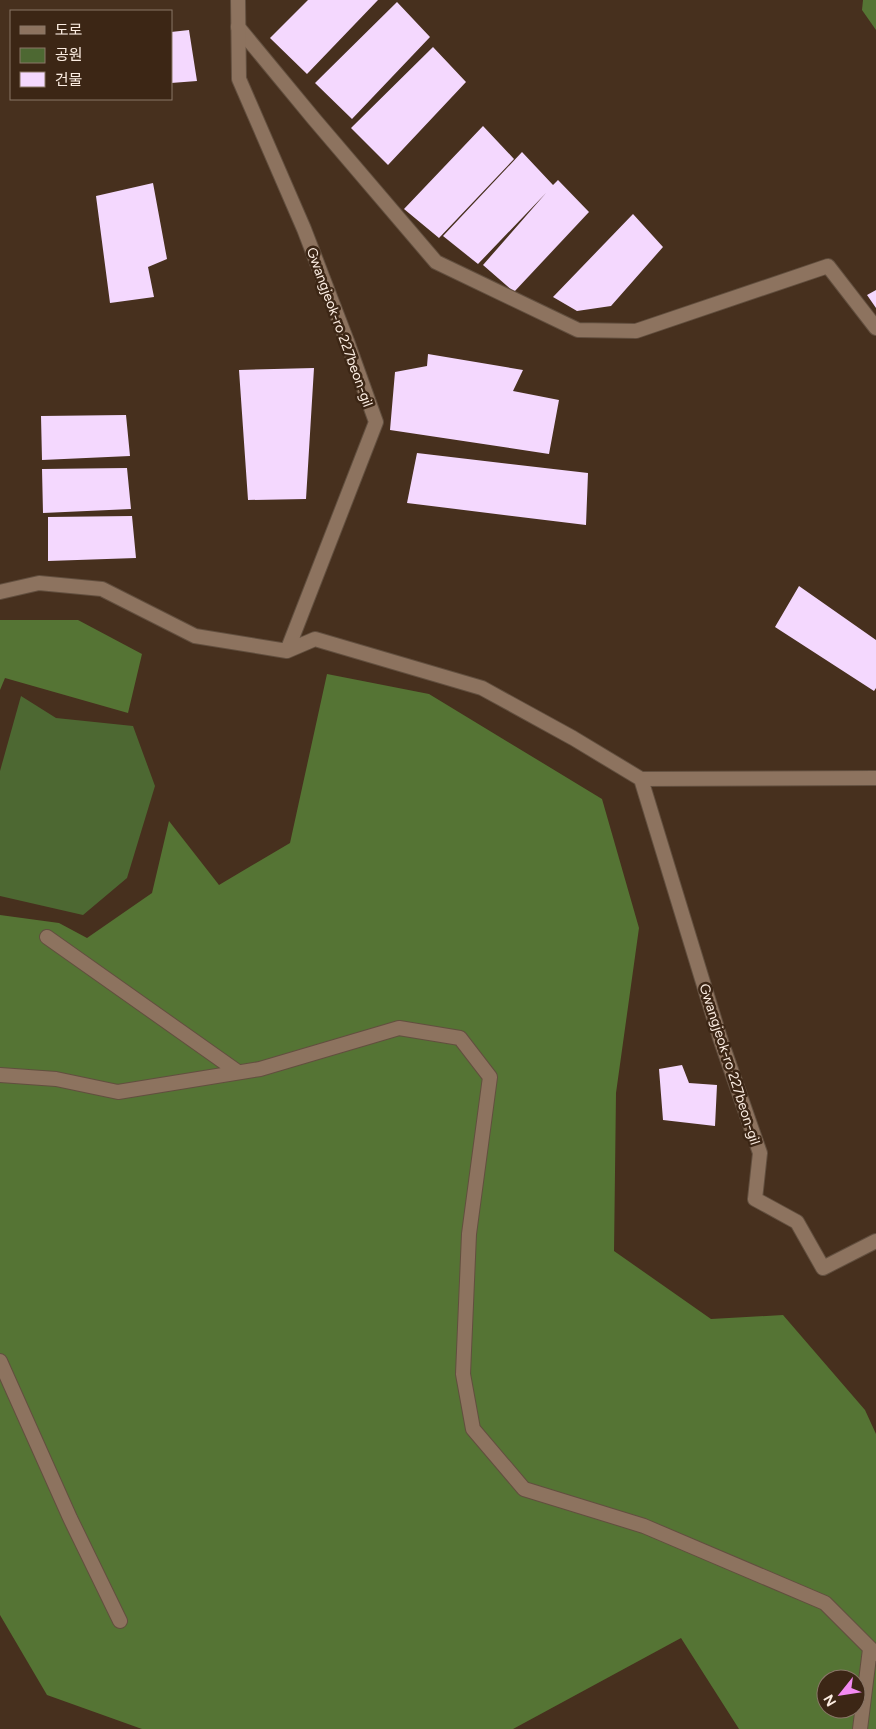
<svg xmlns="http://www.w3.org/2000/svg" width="876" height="1729" font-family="Figtree,'Noto Sans KR',sans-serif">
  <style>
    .green { fill: #4d6832 }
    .forest { fill: #557434; fill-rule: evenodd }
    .building { fill: #f4d8fe }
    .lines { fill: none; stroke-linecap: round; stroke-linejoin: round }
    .service-casing { stroke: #624f3f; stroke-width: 16 }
    .minor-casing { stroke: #624f3f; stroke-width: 16 }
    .service { stroke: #8d735f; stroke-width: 14 }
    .minor { stroke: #8d735f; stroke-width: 14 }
    .labels { text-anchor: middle; stroke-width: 5; stroke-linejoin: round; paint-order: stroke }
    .street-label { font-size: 14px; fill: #fcede2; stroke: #3c2615 }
  </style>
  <rect width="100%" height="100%" fill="#47301e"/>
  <path class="green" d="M21 696 56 718 133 726 155 786 127 878 83 915 0 896V771Z"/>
  <path class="forest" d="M863 0H876V30L862 10Z
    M0 620H78L142 654 128 713 5 678 0 690Z
    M327 674 429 694 602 799 639 928 616 1093 614 1251 711 1319 783 1315 865 1410 876 1434V1729H739L681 1638 513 1729H142L47 1695 0 1615V915L59 923 87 938 152 893 169 821 219 885 290 843ZM826 1679H856V1709H826Z"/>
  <path class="building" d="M308 0H378L307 74 270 38Z
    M397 2 430 37 352 119 315 83Z
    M189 30 197 81 171 83V32Z
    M433 47 466 82 388 165 351 128Z
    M483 126 514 159 439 238 404 209Z
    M522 152 553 185 558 180 589 212 514 292 483 265 546 193 478 264 443 236Z
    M153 183 167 259 148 267 154 297 110 303 96 196Z
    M633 214 663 247 611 306 577 311 553 297Z
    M876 290V308L867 295Z
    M428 354 523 370 513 391 559 400 549 454 390 430 395 372 427 366Z
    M314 368 306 499 248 500 239 370Z
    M126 415 130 456 42 460 41 416Z
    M417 453 588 473 586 525 407 503Z
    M127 468 131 509 43 513 42 469Z
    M132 516 136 558 48 561V517Z
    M799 586 876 640V688L874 691 775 627Z
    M682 1065 689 1083 717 1085 715 1126 663 1120 659 1069Z"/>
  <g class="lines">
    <defs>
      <path id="service" d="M238 27 314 119 436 262 578 330 636 331 828 266 876 328
        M47 937 238 1072
        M0 1075 56 1079 118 1092 260 1069 399 1028 460 1038 490 1077 469 1234 463 1374 473 1429 524 1489 644 1526 825 1603 876 1654
        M0 1361 70 1518 120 1621
        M860 1729 870 1649"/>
      <path id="minor" d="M238 0 239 79 304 229 347 341 376 422 287 651
        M0 592 39 583 102 589 195 636 287 651 315 639 482 688 573 738 641 779 876 778
        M641 779 720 1038 760 1153 755 1199 797 1222 823 1268 876 1241"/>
    </defs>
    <use href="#service" class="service-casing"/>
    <use href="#minor" class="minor-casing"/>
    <use href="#service" class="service"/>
    <use href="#minor" class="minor"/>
  </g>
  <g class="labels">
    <g class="street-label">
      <text transform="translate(340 327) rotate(70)" y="5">Gwangjeok-ro 227beon-gil</text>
      <text transform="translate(730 1064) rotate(72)" y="5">Gwangjeok-ro 227beon-gil</text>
    </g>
  </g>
  <rect x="10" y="10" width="162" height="90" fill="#3c2615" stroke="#897667"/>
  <rect x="20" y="26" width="25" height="8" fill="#8d735f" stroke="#897667"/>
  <text x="55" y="35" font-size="15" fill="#fcede2">도로</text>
  <rect x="20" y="48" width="25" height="15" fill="#4d6832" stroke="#897667"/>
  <text x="55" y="60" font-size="15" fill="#fcede2">공원</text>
  <rect x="20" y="72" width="25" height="15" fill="#f4d8fe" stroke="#897667"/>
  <text x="55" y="85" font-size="15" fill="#fcede2">건물</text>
  <g transform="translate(841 1694) rotate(240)"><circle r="24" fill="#3c2615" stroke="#897667"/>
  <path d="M0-4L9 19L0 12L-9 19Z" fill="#f38af1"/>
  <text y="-8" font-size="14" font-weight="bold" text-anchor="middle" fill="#fcede2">N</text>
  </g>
</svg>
